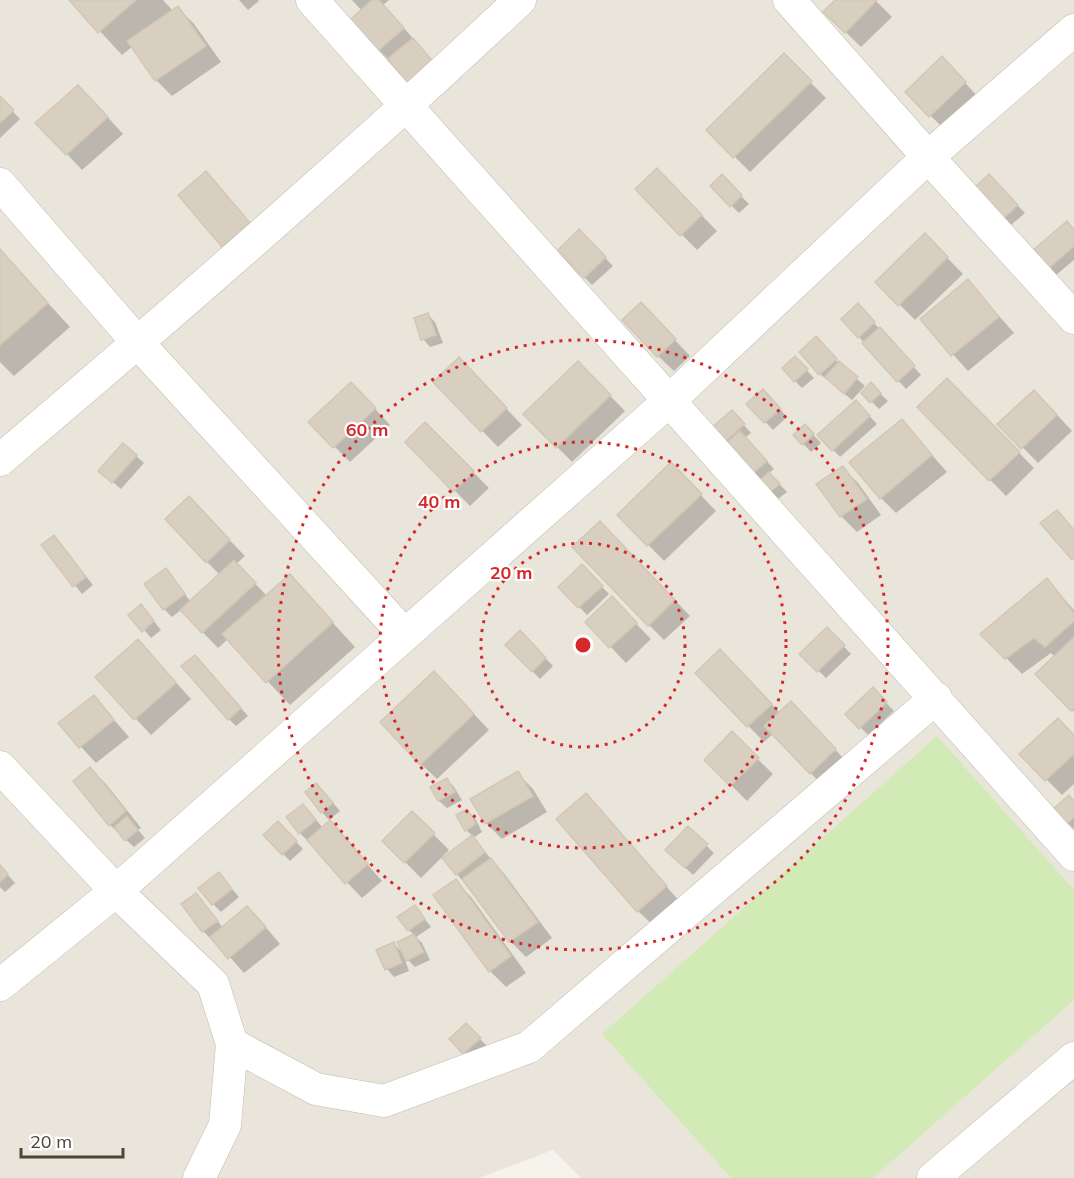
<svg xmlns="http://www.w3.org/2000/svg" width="1074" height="1178" font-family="Mulish,sans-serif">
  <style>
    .residential { fill: #eae5da }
    .green { fill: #d2eab5 }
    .shadow { fill: #0003 }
    .building { fill: #d8cfc1; stroke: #d3c7b4; stroke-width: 1.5 }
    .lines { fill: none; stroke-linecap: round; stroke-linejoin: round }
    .minor-casing { stroke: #c2bbae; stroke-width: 33 }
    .minor { stroke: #fff; stroke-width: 32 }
    .ring { fill: none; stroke: #d62828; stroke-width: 3; stroke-dasharray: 3 6 }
    .centre { fill: #d62828; stroke: #fff; stroke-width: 3 }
    .ring-label { font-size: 18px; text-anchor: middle; font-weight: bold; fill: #d62828; stroke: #fff; stroke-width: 4.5; stroke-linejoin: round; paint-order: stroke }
  </style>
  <rect width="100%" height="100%" fill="#f6f3ec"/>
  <path class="residential" d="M0 0H1074V1178H581L553 1150 479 1178H0Z"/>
  <path class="green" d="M937 736 1074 890V1000L873 1178H731L602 1034Z"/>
  <path class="shadow" d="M71 0H163L173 11 178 8 194 24 221 62 172 96 156 80 133 46 122 55Z
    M239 0H258L259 1 248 10Z
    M352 0H389L383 5 419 45 394 65 379 50 362 11Z
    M837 0H875L892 17 861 47 825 12Z
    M784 56 826 98 750 172 708 130Z
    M957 74 980 99 946 131 907 92Z
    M0 98 20 119 0 138Z
    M94 102 123 134 82 170 38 123Z
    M657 170 717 231 697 250 637 189Z
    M206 173 265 240 238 262 223 246Z
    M989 176 1025 213 1011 225 976 188Z
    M722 177 749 204 739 213 712 186Z
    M579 231 613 266 592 285 559 251Z
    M1074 231V260L1056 275 1035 251Z
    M925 235 963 274 915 320 877 282Z
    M0 251 70 327 14 376 0 362Z
    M968 281 1014 333 968 371 922 320Z
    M865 313 921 375 906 389 859 337Z
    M428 315 435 322 443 343 430 347 423 339Z
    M656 320 690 356 674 371 658 356Z
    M823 346 839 363 865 386 852 400 820 374Z
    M795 358 814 378 802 388 795 381Z
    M578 363 625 411 572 462 526 415Z
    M474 375 522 425 498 447 435 382Z
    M947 380 1034 468 1006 496 919 407Z
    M871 385 888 401 879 409 863 393Z
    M366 399 390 425 350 462 310 422Z
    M771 399 787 417 773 430 748 404Z
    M856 402 877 424 840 457 819 435Z
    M1050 407 1072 431 1038 463 1000 424Z
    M732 412 751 433 745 438 774 469 769 473 787 492 778 499 712 429Z
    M902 421 947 472 896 513 881 498Z
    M425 424 489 488 470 506 407 442Z
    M805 426 821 443 811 452 795 435Z
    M136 456 144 463 121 489 108 478Z
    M671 464 716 511 664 561 619 515Z
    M843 468 858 483 881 515 857 532 841 516 818 485Z
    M204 514 245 556 236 564 267 596 290 576 355 647 290 705 228 639 218 648 181 610 172 617 164 609 166 570 191 602 220 575 207 562Z
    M616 538 690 616 664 640 649 625Z
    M43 545H61L93 585 82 594Z
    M582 566 609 594 587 615 560 587Z
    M1047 580 1074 610V712L1037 674 1055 657 1051 653 1022 674 983 634Z
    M612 599 651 639 626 663 587 622Z
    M148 614 161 630 151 638 131 615Z
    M827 629 851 654 826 678 802 654Z
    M520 632 553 666 540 679 507 645Z
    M153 657 191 699 151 735 97 677Z
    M202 665 248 716 236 726 229 719Z
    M736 667 780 713 806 719 850 765 826 789 773 734 764 742 697 673Z
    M450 689 489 730 437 779 421 764Z
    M873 689 894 711 868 735 847 714Z
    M94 697 129 737 96 763 60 724Z
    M732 734 773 774 747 801 706 760Z
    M1074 736V784L1062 795 1021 754Z
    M90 769 106 784 141 828 138 830 145 838 134 847 110 825Z
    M517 773 533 789 547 812 502 839 486 823Z
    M447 779 454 787 462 800 447 808 439 801 432 788Z
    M324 792 340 811 329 820 322 812Z
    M586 795 681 903 654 926 638 911Z
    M1074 802V829L1068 823Z
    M467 811 475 818 482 832 473 838 506 876 552 938 526 957 510 941 457 874 473 836 466 830Z
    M310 813 323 828 330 822 382 881 362 898 300 833Z
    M412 813 449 850 421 878 384 841Z
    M278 823 303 849 290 861 265 835Z
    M688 828 714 853 693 875 667 850Z
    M0 866 15 883 5 892 0 887Z
    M455 881 471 897 526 973 506 987 490 971Z
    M226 882 239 897 221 912 213 904Z
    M196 894 223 928 263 924 280 944 244 973 213 938 211 939 204 932 183 904Z
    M415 907 431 927 416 937 422 943 430 960 415 967 403 955 409 971 394 977 387 969 394 944 404 954 414 935 409 930Z
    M466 1025 487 1046 472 1060 451 1039Z"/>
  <path class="building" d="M69 0H136L98 33Z
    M372 0H379L404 28 378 51 350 20Z
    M835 0H877L845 33 823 12Z
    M178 6 206 46 155 81 127 41Z
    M413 38 434 63 408 84 387 59Z
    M784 53 812 81 733 158 706 130Z
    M942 56 966 82 929 117 905 92Z
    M78 85 108 117 66 155 35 123Z
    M0 96 14 110 0 123Z
    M657 168 702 215 680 236 635 189Z
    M206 171 250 223 222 247 178 195Z
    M722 174 742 195 730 207 710 186Z
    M989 174 1018 205 1003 219 974 188Z
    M1067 221 1074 230V246L1048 269 1032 251Z
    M579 229 606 257 584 278 557 251Z
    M925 233 948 257 898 306 875 282Z
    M0 249 48 303 0 345Z
    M968 279 999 317 951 356 920 319Z
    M641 302 676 339 657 357 622 320Z
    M858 303 875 322 858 338 841 319Z
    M428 313 436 335 421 340 414 318Z
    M880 327 915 366 897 382 862 343Z
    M816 336 837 359 819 375 799 352Z
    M795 356 808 369 794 382 782 368Z
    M459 357 507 408 481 432 433 382Z
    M578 361 611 395 556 448 523 414Z
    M839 361 858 377 844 394 825 377Z
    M947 378 1020 452 989 481 917 407Z
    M351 382 376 408 333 448 308 422Z
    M871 382 881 393 870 403 861 393Z
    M763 389 781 409 764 423 746 404Z
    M1034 390 1057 415 1021 449 997 424Z
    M856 400 870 416 832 451 817 435Z
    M732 410 745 424 723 443 710 429Z
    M902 419 932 455 880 499 849 462Z
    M425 422 474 471 453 492 405 442Z
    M805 424 814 434 802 445 793 435Z
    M740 431 767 461 751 475 724 445Z
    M123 443 137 455 112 483 98 471Z
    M671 462 702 494 647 546 617 515Z
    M843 466 867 499 840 517 816 484Z
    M769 472 780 484 769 493 759 481Z
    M189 496 230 540 206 563 165 519Z
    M1057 510 1074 530V558L1072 560 1040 523Z
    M600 521 675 600 648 626 572 547Z
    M54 535 86 577 73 587 41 545Z
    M234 560 256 583 202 633 180 610Z
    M582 564 603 586 578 608 558 587Z
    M166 568 185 594 163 610 144 584Z
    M290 574 333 622 266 683 222 634Z
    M1047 578 1074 613V621L1045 647 1034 638 1005 659 980 634Z
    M612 596 637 623 609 648 585 622Z
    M141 604 154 621 142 632 128 615Z
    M827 627 845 645 817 672 799 654Z
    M520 630 546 658 532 672 505 645Z
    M1074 637V708L1071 711 1035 674Z
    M138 639 176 683 134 720 95 677Z
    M720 649 772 704 747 727 695 673Z
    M195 655 241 708 228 720 181 666Z
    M434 671 474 714 420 765 380 722Z
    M873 687 887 702 859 729 845 714Z
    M94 695 114 720 79 748 58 723Z
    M791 701 836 749 810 774 764 726Z
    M1058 718 1074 735V754L1045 781 1019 754Z
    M732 731 759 758 730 786 704 760Z
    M90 767 126 811 109 826 73 781Z
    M518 771 533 796 485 824 470 799Z
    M447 778 455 792 438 801 430 787Z
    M316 783 333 803 321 813 305 792Z
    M586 793 667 886 637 912 556 819Z
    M1069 795 1074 801V817L1067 824 1054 808Z
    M303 804 316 820 299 834 286 817Z
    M467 809 476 824 465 831 456 815Z
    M412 811 435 833 404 863 382 841Z
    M127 816 138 830 125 841 114 827Z
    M330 820 368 864 345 884 307 840Z
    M278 821 297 841 282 855 263 835Z
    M688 826 708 844 685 868 665 850Z
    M472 835 485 852 456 875 442 858Z
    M491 858 538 922 509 942 462 879Z
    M0 865 8 874 0 882Z
    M219 872 232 889 212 905 198 888Z
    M456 879 511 956 489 972 433 895Z
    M196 893 218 921 202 932 181 904Z
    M415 905 425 919 408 931 397 917Z
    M247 906 266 927 228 959 210 937Z
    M414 934 424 952 406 961 397 942Z
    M394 942 402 963 385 970 376 950Z
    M466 1023 481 1038 463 1054 449 1039Z"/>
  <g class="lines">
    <defs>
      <path id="minor" d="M312 0 1074 855
        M789 0 928 157 1074 318
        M0 184 138 343 404 634
        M0 460C177 310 351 159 520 0
        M0 767 116 891 213 984 232 1044 225 1125 199 1178
        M0 985 116 891 670 400 928 157 1074 30
        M232 1044 316 1089 384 1101 529 1047 936 698
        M933 1178 1074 1058"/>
    </defs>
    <use href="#minor" class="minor-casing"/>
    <use href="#minor" class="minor"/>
  </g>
  <g class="ring">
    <circle cx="583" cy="645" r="102"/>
    <circle cx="583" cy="645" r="203"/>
    <circle cx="583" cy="645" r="305"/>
  </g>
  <circle cx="583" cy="645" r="9" class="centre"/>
  <g class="ring-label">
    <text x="367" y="436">60 m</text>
    <text x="439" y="508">40 m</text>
    <text x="511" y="579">20 m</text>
  </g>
  <path d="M21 1148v9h102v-9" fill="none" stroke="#4b4439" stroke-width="3"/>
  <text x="30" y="1148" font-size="18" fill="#4b4439" stroke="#ffffff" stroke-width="4.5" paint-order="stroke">20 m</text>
</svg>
